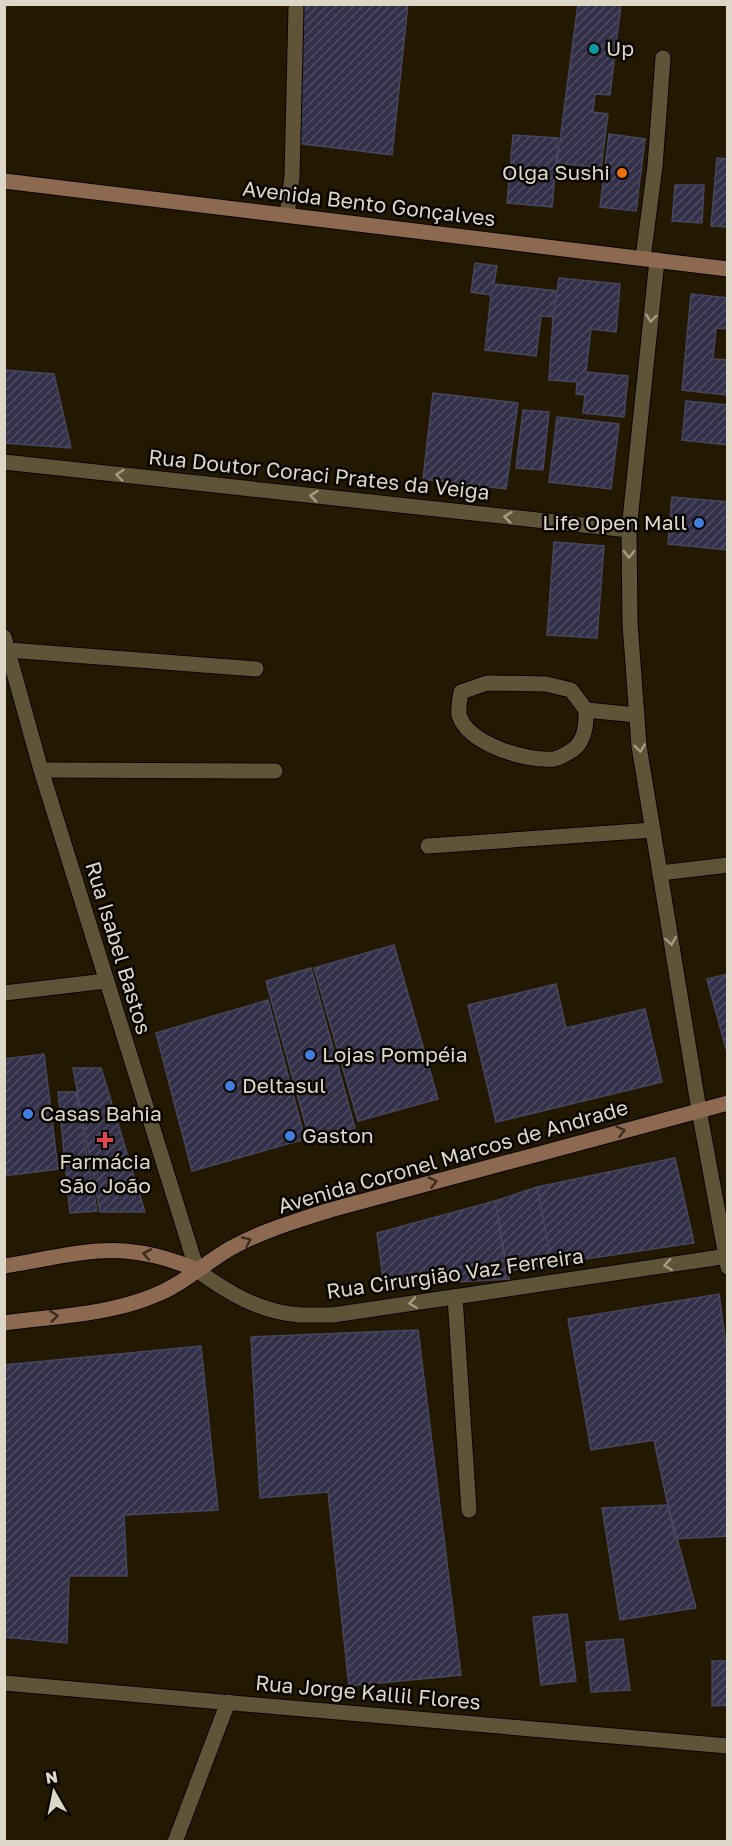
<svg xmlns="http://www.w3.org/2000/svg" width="732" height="1846" font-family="'Golos Text',sans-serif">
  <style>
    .building { fill: url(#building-hatch); stroke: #474560; stroke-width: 1.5 }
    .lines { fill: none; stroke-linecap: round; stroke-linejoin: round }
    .service-casing { stroke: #0c0400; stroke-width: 17 }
    .minor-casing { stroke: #0c0400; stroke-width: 17 }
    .tertiary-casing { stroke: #0c0400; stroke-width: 17 }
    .secondary-casing { stroke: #0c0400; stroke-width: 17 }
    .service { stroke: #605438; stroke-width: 15 }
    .minor { stroke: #605438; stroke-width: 15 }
    .tertiary { stroke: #605438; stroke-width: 15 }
    .secondary { stroke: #8c694f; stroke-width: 15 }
    .oneway { stroke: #a59c87 }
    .oneway2 { stroke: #3d2d20 }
    .culture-dot { fill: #0f9aa8; stroke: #090500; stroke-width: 2 }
    .food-dot { fill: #e8710a; stroke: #090500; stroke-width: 2 }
    .shop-dot { fill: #3f7fe0; stroke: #090500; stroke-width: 2 }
    .health-dot { fill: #e0444e; stroke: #090500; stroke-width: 2 }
    .labels { text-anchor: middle; stroke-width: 5; stroke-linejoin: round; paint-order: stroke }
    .poi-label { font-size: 21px; fill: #ddd7c7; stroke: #090500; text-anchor: start }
    .street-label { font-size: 21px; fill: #ddd7c7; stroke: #090500 }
  </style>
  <defs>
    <pattern id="building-hatch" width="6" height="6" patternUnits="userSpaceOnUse" patternTransform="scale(1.5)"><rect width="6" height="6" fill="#33304a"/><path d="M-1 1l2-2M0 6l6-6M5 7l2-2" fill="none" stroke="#504d63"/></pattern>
  </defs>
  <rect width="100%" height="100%" fill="#231900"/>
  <path class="building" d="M304 4H408L392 155 296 143Z
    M578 4H621L610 95 595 94 593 112 608 114 601 168 557 163Z
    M609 134 645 139 636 211 600 207Z
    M513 135 558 138 552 207 507 203Z
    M717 158 728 159V227L711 226Z
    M675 185H704L702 223 672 221Z
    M475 263 497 266 494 284 557 291 553 317 541 316 536 356 485 350 491 295 471 292Z
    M559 278 620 284 616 332 591 329 586 372 628 376 624 417 583 413 585 395 576 394 577 382 549 380 553 317Z
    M691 294 728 298V329L716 328 713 359 728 360 726 395 682 390Z
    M4 370 54 374 71 448 4 443Z
    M433 393 518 403 506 489 423 479Z
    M686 401 728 405V445L682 440Z
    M523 410 549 412 543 470 516 468Z
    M557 417 619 424 611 489 549 482Z
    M672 497 728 502V550L668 544Z
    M554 542 604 546 597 638 547 635Z
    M394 945 438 1099 358 1121 314 968Z
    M311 968 355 1128 310 1141 266 981Z
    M728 974V1048L726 1049 707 979Z
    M556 984 566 1028 645 1009 662 1082 496 1122 468 1005Z
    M268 1000 305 1139 192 1171 156 1033Z
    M44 1054 58 1169 4 1176V1059Z
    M73 1068H101L145 1212H100Z
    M58 1092H76L97 1211 70 1213Z
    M675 1158 694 1243 552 1264 537 1187Z
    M537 1187 552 1264 507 1271 495 1201Z
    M495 1201 509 1279 384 1286 377 1233Z
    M719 1294 728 1361V1536L675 1539 654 1440 591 1450 568 1319Z
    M418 1330 461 1675 349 1686 328 1492 260 1498 251 1337Z
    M201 1346 218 1510 124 1515 127 1576H69L67 1643 4 1637V1365Z
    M668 1505 696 1608 620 1620 602 1508Z
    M567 1614 576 1681 541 1685 533 1617Z
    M623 1639 630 1690 591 1692 586 1642Z
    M712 1661H728V1705L712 1706Z"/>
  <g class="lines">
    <defs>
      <path id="service" d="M287 215 292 177 296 8
        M643 258 655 166 663 58
        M8 650 256 669
        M586 710C586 723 586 734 578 745 574 750 560 758 554 759 527 762 468 744 459 715 458 708 460 699 461 692L487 683 546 684 571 690 586 710 637 715
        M41 770 275 771
        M428 846 653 830
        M660 873 728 865
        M4 993 106 981
        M455 1297 469 1510"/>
      <path id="minor" d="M4 462 629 530
        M175 1842 228 1702"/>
      <path id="tertiary" d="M657 260 629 530 630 623 639 746 699 1110 728 1267
        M4 637 41 770 197 1270C228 1293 260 1312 300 1315 311 1315 322 1315 333 1315L728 1256
        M4 1683 728 1746"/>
      <path id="secondary" d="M4 181 728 269
        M4 1266C43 1260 87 1248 125 1251 151 1253 174 1260 197 1270
        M4 1323C54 1316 107 1315 153 1296 182 1285 205 1263 231 1248 262 1231 296 1221 330 1210L728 1103"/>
    </defs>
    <use href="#service" class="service-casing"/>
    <use href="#minor" class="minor-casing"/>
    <use href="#tertiary" class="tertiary-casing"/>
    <use href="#secondary" class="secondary-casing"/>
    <use href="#service" class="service"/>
    <use href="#minor" class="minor"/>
    <use href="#tertiary" class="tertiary"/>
    <use href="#secondary" class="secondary"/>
  </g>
  <defs><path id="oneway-chevron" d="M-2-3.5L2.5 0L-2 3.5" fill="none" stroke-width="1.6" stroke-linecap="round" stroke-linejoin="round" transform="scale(1.5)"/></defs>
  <g class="oneway">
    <use href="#oneway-chevron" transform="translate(651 318) rotate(96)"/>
    <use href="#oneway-chevron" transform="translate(120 475) rotate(-174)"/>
    <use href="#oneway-chevron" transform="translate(314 496) rotate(-174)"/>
    <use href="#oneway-chevron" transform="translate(508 517) rotate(-174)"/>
    <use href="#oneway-chevron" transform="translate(629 554) rotate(89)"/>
    <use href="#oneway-chevron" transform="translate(640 748) rotate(83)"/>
    <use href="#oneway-chevron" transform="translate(671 941) rotate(81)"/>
    <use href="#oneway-chevron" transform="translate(668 1265) rotate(172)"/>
    <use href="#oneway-chevron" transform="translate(413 1303) rotate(172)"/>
  </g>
  <g class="oneway2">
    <use href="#oneway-chevron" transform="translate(621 1131) rotate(-15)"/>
    <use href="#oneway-chevron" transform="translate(433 1182) rotate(-15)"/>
    <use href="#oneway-chevron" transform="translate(247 1241) rotate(-25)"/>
    <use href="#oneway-chevron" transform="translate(147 1254) rotate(-170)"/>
    <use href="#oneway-chevron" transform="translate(54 1316) rotate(-7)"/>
  </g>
  <circle class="culture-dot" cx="594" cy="49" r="6"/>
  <circle class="food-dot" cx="622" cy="173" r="6"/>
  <g class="shop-dot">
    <circle cx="699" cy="523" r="6"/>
    <circle cx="310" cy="1055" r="6"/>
    <circle cx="230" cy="1086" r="6"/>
    <circle cx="28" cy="1114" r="6"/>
    <circle cx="290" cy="1136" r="6"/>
  </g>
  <path class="health-dot" d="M102 1131h6v6h6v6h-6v6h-6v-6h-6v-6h6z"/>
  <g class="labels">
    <g class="poi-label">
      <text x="606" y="56">Up</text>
      <text x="610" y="180" text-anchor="end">Olga Sushi</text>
      <text x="687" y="530" text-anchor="end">Life Open Mall</text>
      <text x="322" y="1062">Lojas Pompéia</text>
      <text x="242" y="1093">Deltasul</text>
      <text x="40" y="1121">Casas Bahia</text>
      <text x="302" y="1143">Gaston</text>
      <text x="105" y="1169" text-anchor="middle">Farmácia<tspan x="105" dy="24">São João</tspan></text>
    </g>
    <g class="street-label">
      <text transform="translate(369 204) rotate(7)" y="7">Avenida Bento Gonçalves</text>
      <text transform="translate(319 475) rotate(6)" y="7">Rua Doutor Coraci Prates da Veiga</text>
      <text transform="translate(118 948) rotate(73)" y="7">Rua Isabel Bastos</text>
      <text transform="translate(453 1157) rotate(-16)" y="7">Avenida Coronel Marcos de Andrade</text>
      <text transform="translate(455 1274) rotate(-8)" y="7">Rua Cirurgião Vaz Ferreira</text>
      <text transform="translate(368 1693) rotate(5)" y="7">Rua Jorge Kallil Flores</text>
    </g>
  </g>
  <rect width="732" height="1846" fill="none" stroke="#ddd7c7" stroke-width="12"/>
  <g transform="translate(54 1792) rotate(351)" stroke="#090500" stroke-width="4.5" paint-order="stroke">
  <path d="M0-4.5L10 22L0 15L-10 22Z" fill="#ddd7c7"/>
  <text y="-9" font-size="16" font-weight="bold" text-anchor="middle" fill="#ddd7c7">N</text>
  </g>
</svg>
